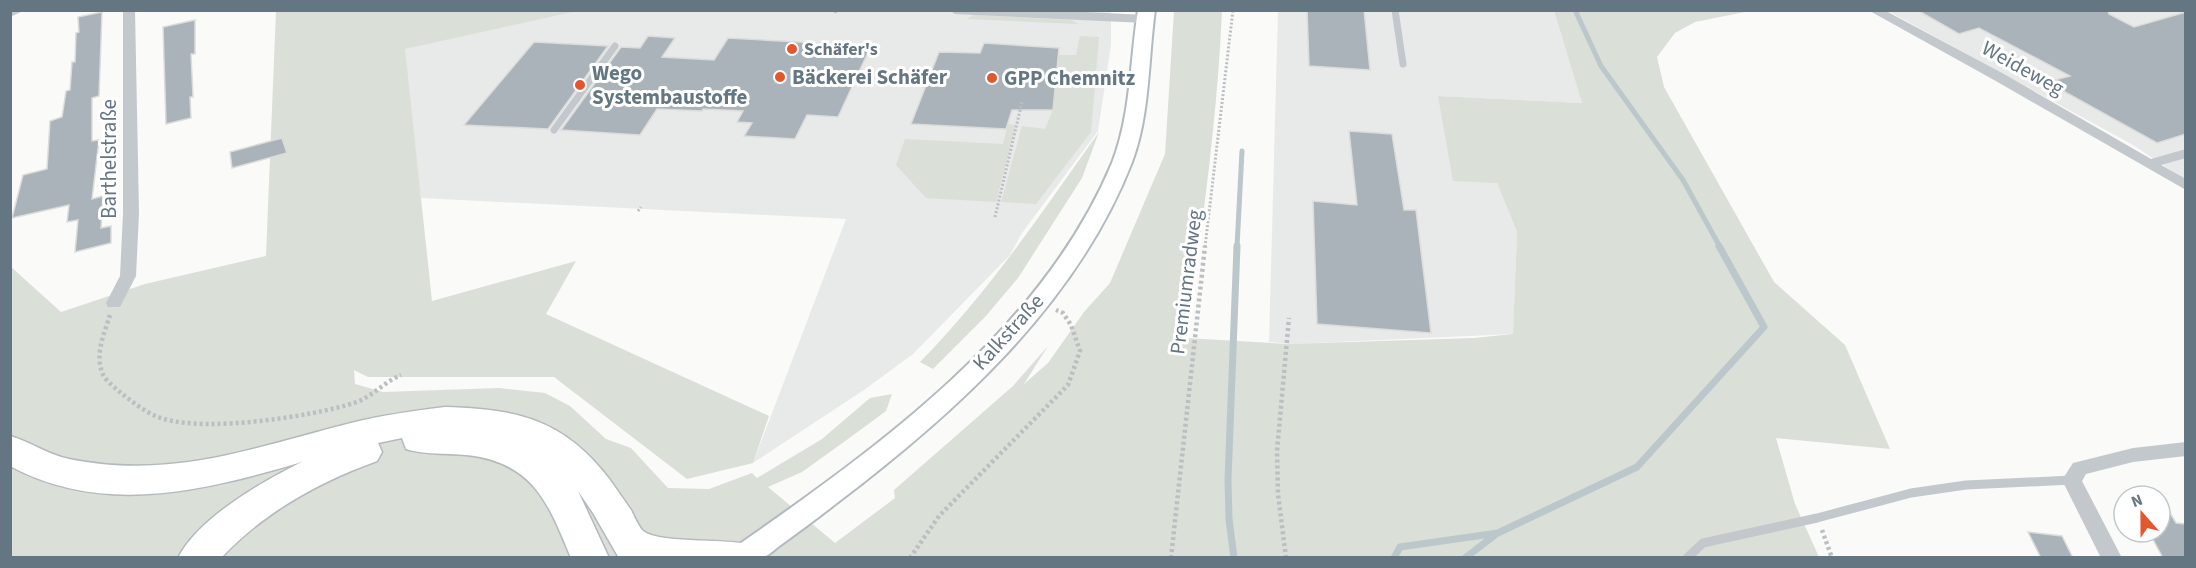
<svg xmlns="http://www.w3.org/2000/svg" width="2196" height="568" font-family="'Source Sans 3',sans-serif">
  <style>
    .built { fill: #e8e9e9 }
    .green { fill: #dadfd7 }
    .lines { fill: none; stroke-linecap: round; stroke-linejoin: round }
    .stream-far1 { stroke: #bbc7cb; stroke-width: 5 }
    .stream { stroke: #bbc7cb; stroke-width: 7 }
    .building { fill: #aab3b9; stroke: #dcdcda; stroke-width: 1.5 }
    .secondary-casing { stroke: #b3babf; stroke-width: 4 }
    .highway-casing { stroke: #b4b9bd; stroke-width: 3 }
    .path-far1 { stroke: #bbbfc2; stroke-width: 3; stroke-dasharray: 2 2; stroke-linecap: butt }
    .path { stroke: #bbbfc2; stroke-width: 4.5; stroke-dasharray: 3 3; stroke-linecap: butt }
    .lane-far1 { stroke: #c3c8cc; stroke-width: 7 }
    .lane { stroke: #c3c8cc; stroke-width: 9 }
    .street { fill: #c3c8cc; fill-rule: evenodd }
    .secondary { fill: #fff; fill-rule: evenodd }
    .highway { fill: #fff; fill-rule: evenodd }
    .poi-dot { fill: #e4572e; stroke: #fff; stroke-width: 2 }
    .labels { text-anchor: middle; stroke-width: 6; stroke-linejoin: round; paint-order: stroke }
    .far-poi-label { font-size: 18px; font-weight: bold; fill: #657683; stroke: #fff; text-anchor: start }
    .street-label { font-size: 21px; fill: #657683; stroke: #fff }
    .poi-label { font-size: 21px; font-weight: bold; fill: #657683; stroke: #fff; text-anchor: start }
  </style>
  <rect width="100%" height="100%" fill="#fafaf8"/>
  <path class="built" d="M577 10 1111 11V45L1098 131 1022 233 1010 255 913 354 864 390 753 463 846 219 421 198 404 49Z
    M1278 11H1554L1582 103 1438 96 1497 183 1517 232 1513 334 1292 344 1269 342Z
    M1888 11H2185V180L2133 145Z"/>
  <path class="green" d="M276 11H577L405 49 432 301 576 261 546 314 769 416 753 463 687 479 554 377H368L354 370 355 384 383 392 499 388 545 393 570 406 606 439 631 448 668 488 709 489 752 473 757 478 822 439 870 398 892 394 886 411 848 439 802 472 768 487 835 543 895 498 894 490 1013 386 1048 346 1024 384 1048 363 1084 312 1110 283 1165 154 1174 11H1222C1217 122 1202 228 1186 338L1288 344 1474 338 1513 334 1517 232 1497 183 1453 181 1438 96 1582 103 1554 11H1750L1695 22 1675 33 1657 57 1664 87 1774 282 1845 345 1890 449 1776 438 1795 504 1819 557H11L10 266 61 312 145 284 266 256Z
    M973 15 1071 20 1078 24 967 19Z
    M1080 36 1099 37 1091 132 1036 204 1001 202 1022 126 1045 129 1053 110 1058 55H1076Z
    M1008 124 1016 125 996 202 926 198 896 165 905 139 1003 144Z
    M1099 132 1082 178 1018 278 985 317 933 369 920 362C989 292 1042 212 1099 132Z"/>
  <g class="lines">
    <path class="stream-far1" d="M1575 10 1601 66 1683 180 1720 247
      M1237 247 1242 151"/>
    <path class="stream" d="M1234 558 1229 519 1228 480 1237 246
      M1394 558 1400 547 1498 533 1637 467 1764 327 1719 246
      M1465 558 1495 535"/>
  </g>
  <path class="building" d="M1307 10H1364L1370 70 1309 66Z
    M1917 10H2108L2109 14 2134 27 2186 12V134L2157 143 2047 82 2070 76 1979 28 1959 34Z
    M102 12 99 96 92 98V141L99 140 92 199 103 196 101 228 111 226V243L75 252 78 220 67 222 69 205 12 218 23 175 47 169 50 121 62 117 66 91 70 90 72 62H75L76 33 79 32 78 17Z
    M195 20V54H191L193 97H190L191 118 166 124 163 27Z
    M648 36 675 38 662 57 714 60 728 38 871 46 838 117 807 115 795 139 744 136 752 123 737 122 743 111 703 109 702 111 657 109 640 135 561 130 621 47 640 48Z
    M534 42 608 46 548 129 464 125Z
    M984 43 1059 48 1053 110H1012L1006 129 911 124 939 52 980 53Z
    M1349 131 1392 134 1404 210H1416L1431 333 1317 324 1313 201 1357 205Z
    M282 138 287 153 232 168 230 152Z
    M2160 496 2176 523 2186 524V558H2163L2149 532H2160Z
    M2028 532 2062 536 2073 558H2041Z"/>
  <g class="lines">
    <defs>
      <path id="secondary" d="M1138 10H1155C1148 60 1150 115 1132 162 1076 306 953 415 833 506 815 520 796 534 778 547 774 550 768 556 763 557 754 561 737 558 727 558L731 550C876 449 1042 331 1112 163 1131 115 1130 60 1138 10Z"/>
      <path id="highway" d="M445 407C517 409 564 419 610 480 617 490 624 500 631 510 634 516 638 525 642 530 658 545 729 537 755 546L761 557 619 558 593 513 578 491 609 558H571C548 502 533 462 466 455 446 453 425 455 406 449L402 438 378 443 382 452 377 461C319 482 264 512 221 558H178C198 518 263 481 302 462 206 490 105 517 10 466V436C31 442 48 455 69 459 173 480 252 448 351 423 382 415 413 411 445 407Z"/>
    </defs>
    <use href="#secondary" class="secondary-casing"/>
    <use href="#highway" class="highway-casing"/>
    <path class="path-far1" d="M835 13 836 10
      M638 211 641 207
      M995 217 1022 102
      M1205 247 1233 10"/>
    <path class="path" d="M110 315C105 331 96 351 101 369 103 379 113 386 121 393 134 403 147 414 164 419 208 432 309 417 354 403 372 397 384 382 401 375
      M1822 530 1832 558
      M910 558 939 516 1068 385 1080 351 1071 325 1063 313 1056 310
      M1171 558 1205 246
      M1286 558 1278 494 1277 451 1289 318"/>
    <path class="lane-far1" d="M1395 10 1403 64
      M554 130 615 46"/>
    <path class="lane" d="M1687 558 1703 543 1817 518 1911 493 1966 485 2072 480"/>
    <path class="street" d="M10 10H25L10 17Z
      M123 10H135L139 213 136 276 120 307H108L106 303 120 276 123 213Z
      M949 10H1044L1145 15 1151 19 1145 23 955 14Z
      M1868 10H1884L2004 74 2151 159 2186 149V158L2161 165 2186 179V190L1994 80Z
      M2186 442V456L2133 462 2086 474 2082 481 2122 558H2101L2062 480 2073 463 2133 448Z"/>
    <use href="#secondary" class="secondary"/>
    <use href="#highway" class="highway"/>
  </g>
  <g class="poi-dot">
    <circle cx="792" cy="49" r="6"/>
    <circle cx="780" cy="77" r="6"/>
    <circle cx="992" cy="78" r="6"/>
    <circle cx="580" cy="85" r="6"/>
  </g>
  <g class="labels">
    <g class="far-poi-label">
      <text x="804" y="55">Schäfer's</text>
    </g>
    <g class="street-label">
      <text transform="translate(2023 68) rotate(29)" y="7">Weideweg</text>
      <text transform="translate(109 159) rotate(-90)" y="7">Barthelstraße</text>
      <text transform="translate(1186 282) rotate(-83)" y="7">Premiumradweg</text>
      <text transform="translate(1008 332) rotate(-48)" y="7">Kalkstraße</text>
    </g>
    <g class="poi-label">
      <text x="592" y="80">Wego<tspan x="592" dy="24">Systembaustoffe</tspan></text>
      <text x="792" y="84">Bäckerei Schäfer</text>
      <text x="1004" y="85">GPP Chemnitz</text>
    </g>
  </g>
  <rect width="2196" height="568" fill="none" stroke="#657683" stroke-width="24"/>
  <g transform="translate(2142 514) rotate(339)"><circle r="28" fill="#ffffff" stroke="#c1c8cd" stroke-width="1.5"/>
  <path d="M0-4.5L10 22L0 15L-10 22Z" fill="#e4572e"/>
  <text y="-9" font-size="16" font-weight="bold" text-anchor="middle" fill="#657683">N</text>
  </g>
</svg>
